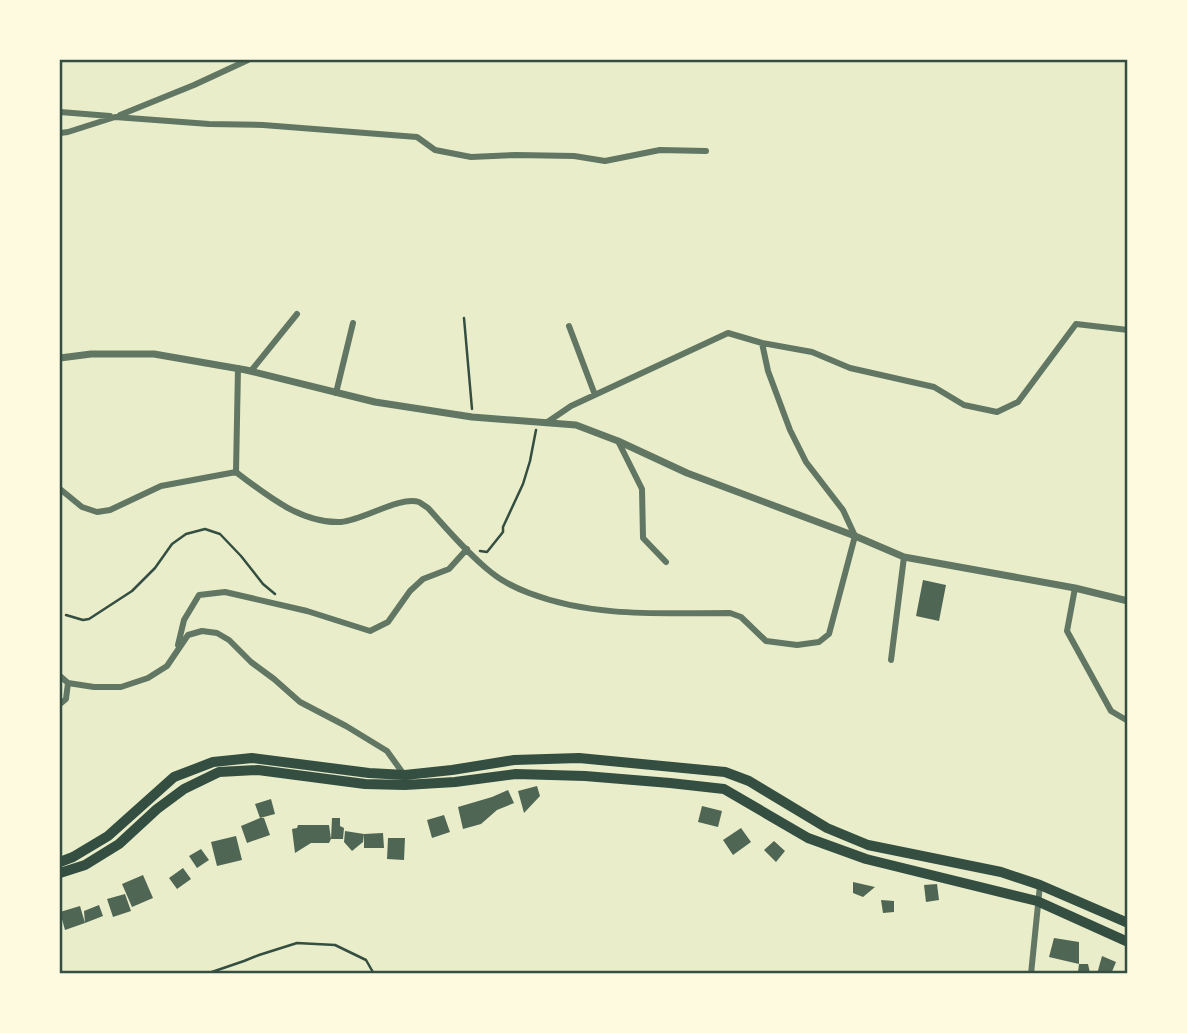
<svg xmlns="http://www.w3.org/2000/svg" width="1187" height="1033" font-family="'Roboto Condensed',sans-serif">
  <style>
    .building { fill: #4f6655 }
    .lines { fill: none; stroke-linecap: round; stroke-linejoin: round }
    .path { stroke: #344e41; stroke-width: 2.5 }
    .minor { stroke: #617663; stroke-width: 6 }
    .tertiary { stroke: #617663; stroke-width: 7 }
    .primary { stroke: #344e41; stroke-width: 10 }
    .neatline { fill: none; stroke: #344e41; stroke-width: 2.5 }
  </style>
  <rect width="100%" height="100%" fill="#e9edc9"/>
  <path class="building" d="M923 580 946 585 939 621 916 616Z
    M537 786 540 796 524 813 518 791Z
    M508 790 514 803 497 810 481 824 463 829 458 807 492 797Z
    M271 799 275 814 260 818H264L270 835 247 843 241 826 260 818 255 804Z
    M702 806 722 811 718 827 698 822Z
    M444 815 450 832 432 838 427 820Z
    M332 818H340V826L344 828 343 839H331Z
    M298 825H329L331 839 329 843H311L295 853 292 829 297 828Z
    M741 828 751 842 733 855 723 840Z
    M345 831 364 834 383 833 384 848H364V834L363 842 352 851 344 842Z
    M236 836 242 860 217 866 211 842Z
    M388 838H405L404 860 387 859Z
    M774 841 785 851 776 862 764 850Z
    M201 849 209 860 197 868 189 856Z
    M183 868 191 879 177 889 169 878Z
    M143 875 153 898 132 907 122 884Z
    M853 882 875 887 863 897 853 893Z
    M937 884 939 900 926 902 924 885Z
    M125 894 131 911 113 917 107 899Z
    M881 900 894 901V912L883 913Z
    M99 905 103 916 85 923 84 911Z
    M80 906 85 923 65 930 60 912Z
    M1054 938 1079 942V964H1088L1090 973 1078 972 1079 964 1049 957Z
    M1102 956 1116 962 1111 974H1097Z"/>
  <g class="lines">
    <path class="path" d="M464 318 472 409
      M480 551 487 552 503 532V527L523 484 530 461 536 430
      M66 615 83 620 89 619 132 591 155 568 172 544 186 534 205 529 220 534 241 556 263 584 275 594
      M206 974 244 961 259 955 297 943 335 945 366 960 374 974"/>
    <path class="minor" d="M60 112 110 116
      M120 115 194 85 248 60
      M60 133 68 132 115 117 209 124 263 125 417 137 435 150 471 157 516 155 574 156 605 161 660 150 706 151
      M569 326 595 395
      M251 371 297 314
      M336 393 353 323
      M546 423 571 406 728 333 762 343 812 352 850 368 934 387 964 405 997 412 1018 402 1076 324 1128 330
      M618 441 642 489 643 538 666 562
      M236 472 238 368
      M60 489 82 507 97 512 110 510 161 486 236 472C266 495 302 524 341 522 364 520 399 496 419 502 422 504 425 506 428 508 448 530 469 555 492 573 503 582 516 588 529 593 594 618 662 613 730 613L741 617 766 641 797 645 819 642 829 634 855 536 843 510 806 462 790 430 768 371 762 343
      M1075 588 1067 631 1111 711 1128 721
      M178 645 184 620 199 595 225 592 307 611 370 631 388 622 410 591 423 579 449 569 467 549
      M891 660 904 557
      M60 676 68 683 94 687H121L148 678 167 666 188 635 202 631 217 633 229 640 251 662 274 679 300 702 346 726 387 751 405 776
      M60 704 66 699 68 683
      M1031 974 1040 885"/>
    <path class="tertiary" d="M60 358 91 354H154L246 370 375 402 472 417 576 425 618 441 687 473 855 536 904 557 1075 588 1128 601"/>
    <path class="primary" d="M60 862 73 857 108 836 174 777 213 762 252 758 369 773 405 775 452 770 514 760 579 758 725 772 749 781 827 828 868 845 1001 872 1040 885 1128 923
      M60 873 85 865 119 844 157 809 184 789 219 772 258 770 365 784 405 785 455 782 516 774 585 776 670 783 724 789 808 838 866 859 1037 901 1128 942"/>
  </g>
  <rect width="1187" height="1033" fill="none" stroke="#fefae0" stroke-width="122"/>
  <rect x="61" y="61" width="1065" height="911" class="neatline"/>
</svg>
